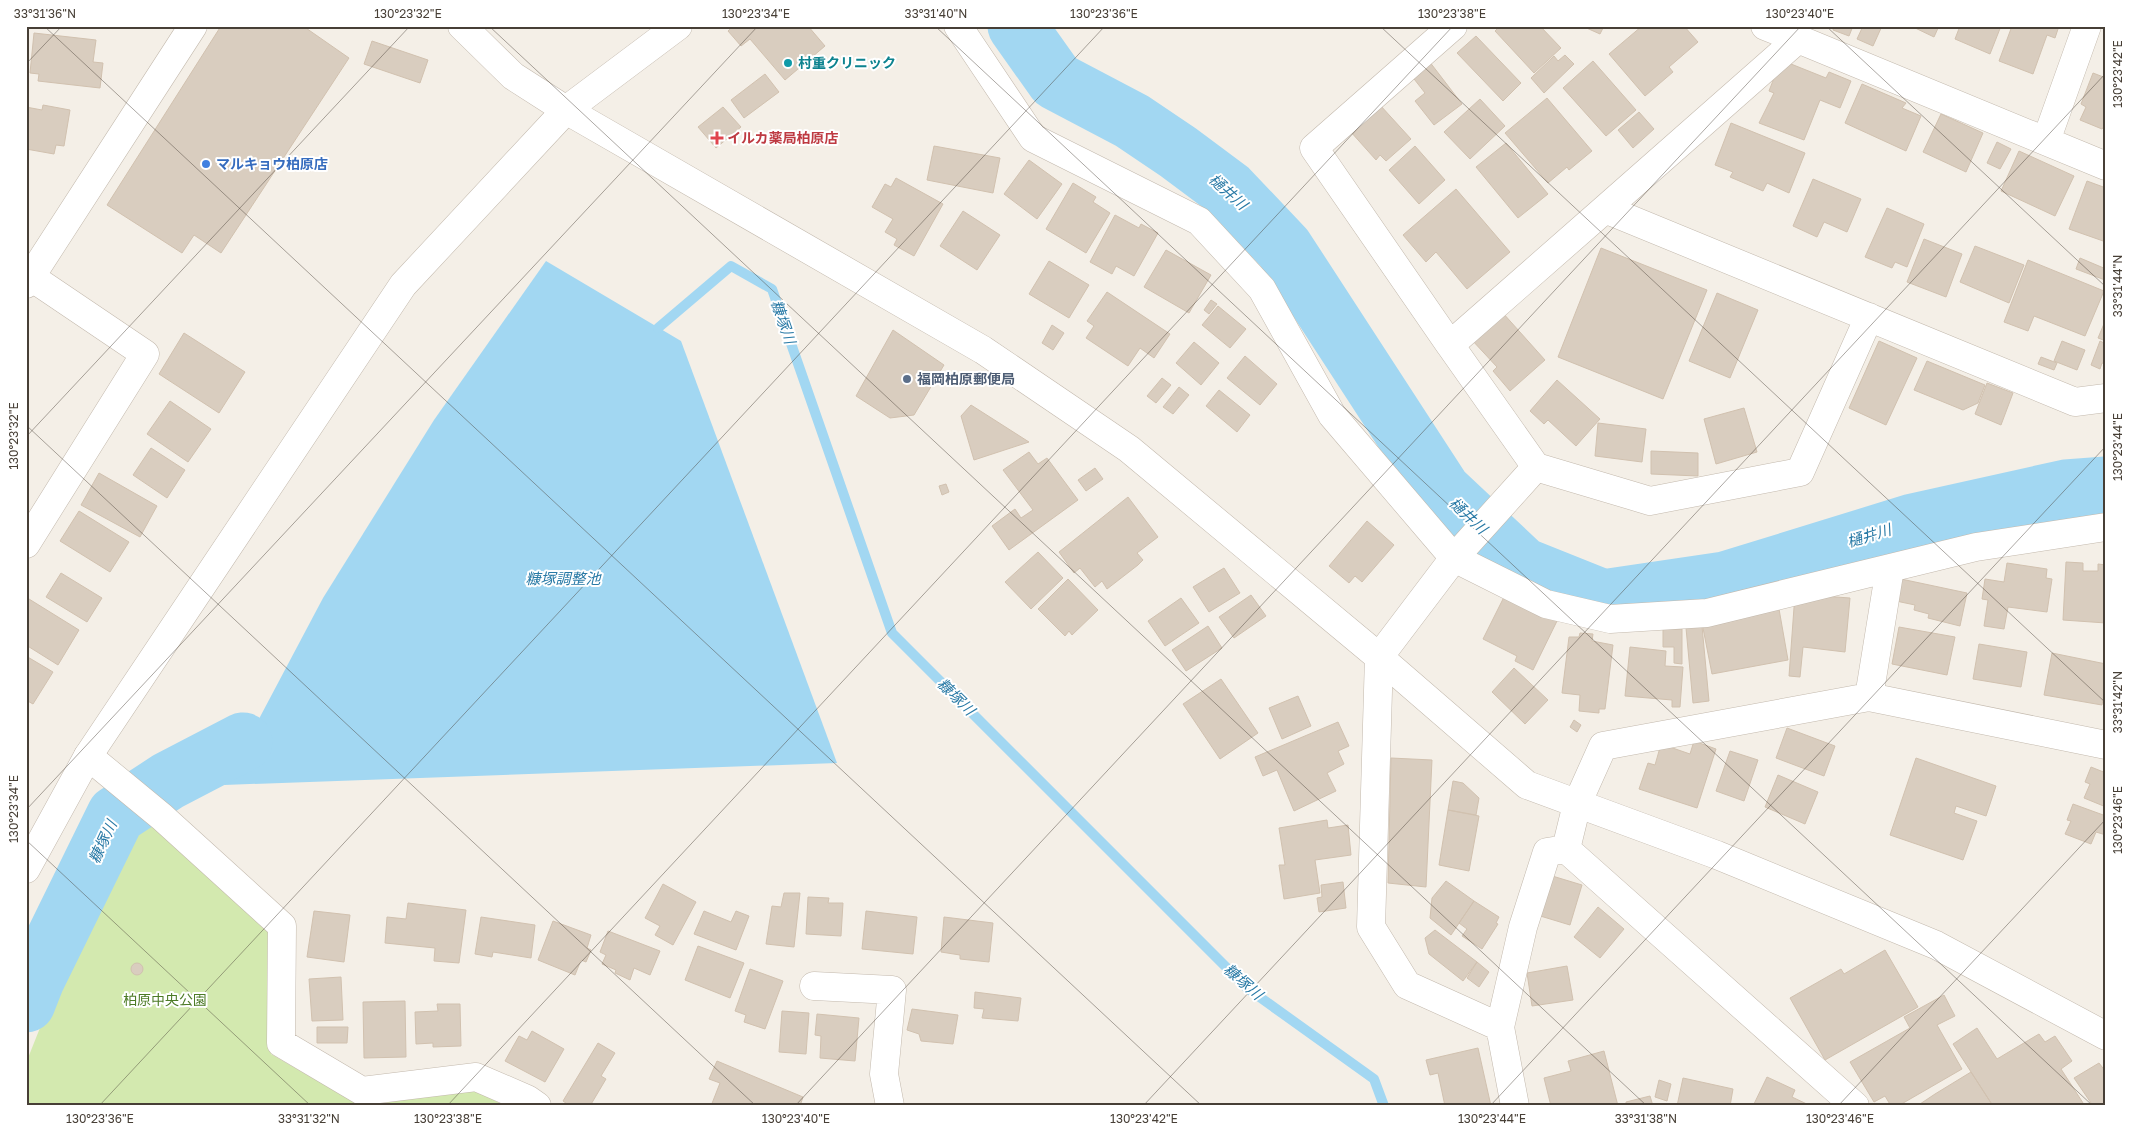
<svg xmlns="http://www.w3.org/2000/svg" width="2132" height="1132" font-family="'Golos Text','Noto Sans JP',sans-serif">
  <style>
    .green { fill: #d3e9af }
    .water { fill: #a2d7f2 }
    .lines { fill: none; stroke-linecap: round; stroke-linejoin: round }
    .stream { stroke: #a2d7f2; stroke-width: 10 }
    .river { stroke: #a2d7f2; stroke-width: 59 }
    .building { fill: #d9cdbf; stroke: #d1c1af }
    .minor-casing { stroke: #c3b9ad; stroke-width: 29 }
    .tertiary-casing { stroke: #c3b9ad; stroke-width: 29 }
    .minor { stroke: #fff; stroke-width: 28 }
    .tertiary { stroke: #fff; stroke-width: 28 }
    .ticks { fill: none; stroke: #473f36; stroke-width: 1; stroke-opacity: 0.45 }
    .culture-dot { fill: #0f9aa8; stroke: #fff; stroke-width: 2 }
    .health-dot { fill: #e0444e; stroke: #fff; stroke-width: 2 }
    .shop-dot { fill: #3f7fe0; stroke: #fff; stroke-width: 2 }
    .service-dot { fill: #5c6f8a; stroke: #fff; stroke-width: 2 }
    .labels { text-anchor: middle; stroke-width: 4; stroke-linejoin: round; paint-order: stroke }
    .culture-label { font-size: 14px; font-weight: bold; fill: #0d838f; stroke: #fff; text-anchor: start }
    .health-label { font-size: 14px; font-weight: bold; fill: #be3a42; stroke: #fff; text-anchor: start }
    .shop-label { font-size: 14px; font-weight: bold; fill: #366cbe; stroke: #fff; text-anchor: start }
    .service-label { font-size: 14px; font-weight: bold; fill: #4e5e75; stroke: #fff; text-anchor: start }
    .park-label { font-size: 14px; fill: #4d7b27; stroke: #fff }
    .water-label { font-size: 15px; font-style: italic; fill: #297aa6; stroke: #fff }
    .neatline { fill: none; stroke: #473f36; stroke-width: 2 }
    .ticks-label { font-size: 12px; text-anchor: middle; fill: #473f36 }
  </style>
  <rect width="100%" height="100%" fill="#f4efe7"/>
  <path class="green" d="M142 815 271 934V1054L361 1106H26V1063L122 822Z
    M471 1088 505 1106H366Z"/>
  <path class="water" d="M546 261 681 341 837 763 224 785 323 598 434 420Z"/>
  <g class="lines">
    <path class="stream" d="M658 328 731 266 772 289 892 633 1247 988 1374 1079 1384 1106
      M26 976 35 980"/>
    <path class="river" d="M1017 26 1056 81 1132 121 1178 152 1229 190 1284 248 1442 491 1523 567 1603 599 1725 581 1913 523 2066 489 2106 486
      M26 1003 35 980 116 815 168 781 243 742"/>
  </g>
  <path class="building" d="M221 26H303L349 58 221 253 194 235 182 253 107 205Z
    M733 26H808L825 46 785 80 750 39 741 46 728 31Z
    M1500 26H1540L1561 48 1534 73 1495 31Z
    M1582 26H1604L1600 34Z
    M1642 26H1684L1698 42 1669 67 1673 72 1645 96 1609 54Z
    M1834 26H1853L1849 36 1833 30Z
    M1863 26H1882L1873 46 1857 39Z
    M1911 26H1939L1934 37Z
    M1960 26H2001L1990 54 1955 39Z
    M2012 26H2059L2055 38 2047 35 2033 74 1999 61Z
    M34 33 96 40 93 62 103 63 100 88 38 81 39 74 30 73Z
    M1476 36 1521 83 1503 101 1457 53Z
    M372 41 428 60 420 83 364 64Z
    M1565 55 1574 64 1544 93 1531 78 1554 56 1558 61Z
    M1781 60 1826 78 1829 72 1851 81 1840 108 1820 100 1804 140 1759 123 1774 93 1769 91Z
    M1429 61 1462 104 1434 125 1415 101 1425 93 1411 75Z
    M1593 61 1636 110 1606 136 1563 88Z
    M2093 73 2106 78V124L2102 129 2080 120 2086 107 2081 104Z
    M765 74 779 92 744 118 731 100Z
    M1862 84 1906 103 1902 108 1921 116 1906 151 1845 123Z
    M1547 98 1592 151 1569 170 1567 167 1548 183 1505 133Z
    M1480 99 1505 126 1470 159 1444 132Z
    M43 105 70 110 64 146 56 145 54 154 26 149V107L42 110Z
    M1380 105 1411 139 1386 161 1380 155 1376 160 1350 131Z
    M723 107 741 127 716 148 698 127Z
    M1639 112 1654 129 1633 148 1618 130Z
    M1941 114 1983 133 1966 172 1923 152Z
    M1731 123 1805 153 1789 193 1767 183 1763 191 1730 177 1733 172 1715 165Z
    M1997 142 2011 149 2000 169 1987 163Z
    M1506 143 1548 194 1518 218 1476 167Z
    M934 146 1000 158 993 193 927 180Z
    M1415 146 1445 180 1419 204 1389 170Z
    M2019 151 2074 176 2055 216 2001 191Z
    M1029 160 1062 184 1037 219 1004 194Z
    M896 178 943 204 914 256 894 245 897 239 885 232 893 219 872 207 885 184 891 187Z
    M1813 179 1861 199 1847 232 1824 222 1817 237 1793 226Z
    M2087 181 2106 188V242L2069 229Z
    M1073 183 1096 197 1093 202 1110 213 1086 253 1046 229Z
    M1456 189 1510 252 1467 289 1436 252 1426 262 1403 235Z
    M1887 208 1924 224 1907 267 1895 262 1892 268 1865 257Z
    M963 211 1000 235 977 270 940 246Z
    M1115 215 1139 228 1141 224 1158 233 1134 276 1116 266 1112 274 1090 262Z
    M1924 239 1962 254 1946 297 1907 282Z
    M1975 246 2024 265 2009 303 1960 282Z
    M1601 248 1707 290 1663 399 1558 357Z
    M1166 250 1211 275 1189 313 1144 287Z
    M2080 258 2106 269 2105 280 2076 269Z
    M2028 260 2104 291 2085 336 2034 316 2028 331 2004 322Z
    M1049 261 1089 285 1069 318 1029 294Z
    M1107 292 1170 334 1154 358 1140 348 1128 366 1086 338 1094 326 1087 321Z
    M1717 293 1758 310 1730 378 1689 361Z
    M1211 300 1217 304 1209 314 1204 310Z
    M1218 306 1246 329 1230 348 1202 325Z
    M1502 312 1545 360 1510 391 1493 371 1497 367 1471 339Z
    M2106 319V341L2098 338Z
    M1052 325 1064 333 1053 350 1042 343Z
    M893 330 944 365 914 415 890 418 856 396Z
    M184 333 245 372 219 413 159 374Z
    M1879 341 1917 358 1886 425 1849 408Z
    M2062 341 2085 350 2077 370 2054 361Z
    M2100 341 2106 344V364L2102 363 2100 369 2091 365Z
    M1194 342 1219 363 1201 385 1176 363Z
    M1245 356 1277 384 1260 405 1227 378Z
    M2041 357 2057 363 2054 370 2038 364Z
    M1927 361 1985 385 1978 403 1963 410 1914 390Z
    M1162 378 1171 385 1156 403 1147 396Z
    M1557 380 1600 419 1576 446 1548 420 1544 424 1530 411Z
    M1987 383 2013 393 2001 425 1975 414Z
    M1179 387 1189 395 1173 414 1163 407Z
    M1219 390 1250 415 1237 432 1206 406Z
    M170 401 211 429 188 462 147 434Z
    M971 405 1029 442 974 460 961 416Z
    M1744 408 1757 452 1716 464 1704 419Z
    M1598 423 1646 429 1642 462 1595 456Z
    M151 448 185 470 167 498 133 475Z
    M1651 451 1698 453V476L1651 474Z
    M1029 452 1038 464 1047 458 1078 500 1009 550 992 526 1015 509 1021 518 1033 510 1003 470Z
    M1095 468 1103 479 1086 491 1078 480Z
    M99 473 157 506 140 537 81 505Z
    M946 484 949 492 942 495 939 486Z
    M1128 497 1158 537 1137 553 1143 560 1138 565 1107 589 1102 581 1095 587 1080 568 1074 573 1059 552Z
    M79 511 129 542 110 572 60 541Z
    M1367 521 1394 545 1362 582 1355 576 1349 583 1329 566Z
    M1038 552 1063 578 1031 609 1005 582Z
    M2066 562 2083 563V571H2098V564L2106 565V623L2063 620Z
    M2007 563 2047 569 2046 578 2052 579 2047 612 2008 607 2004 629 1984 626 1988 600 1982 599 1985 579 2004 582Z
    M1224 568 1240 593 1209 612 1193 587Z
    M61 573 102 598 87 622 46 597Z
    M1068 579 1098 610 1072 635 1069 631 1065 636 1038 609Z
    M1901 579 1967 593 1960 626 1928 618 1929 614 1914 610 1915 605 1896 601Z
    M1795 594 1850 598 1845 652 1803 647 1800 677 1789 676Z
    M1251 595 1266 616 1234 638 1219 617Z
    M1505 595 1557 621 1533 670 1515 661 1517 656 1483 639Z
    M1181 598 1199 623 1165 646 1148 621Z
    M29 599 79 630 58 665 26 645V602Z
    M1779 609 1788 660 1712 674 1702 623Z
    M1208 626 1222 648 1186 671 1172 650Z
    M1702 626 1709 701 1693 703 1686 628Z
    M1899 627 1955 637 1947 675 1892 664Z
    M1663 629H1682V664L1674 663V647H1663Z
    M1580 633 1593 634 1592 641 1613 645 1605 709H1599V713L1579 711 1580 695 1562 693 1569 637H1579Z
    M1979 644 2027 652 2021 687 1973 679Z
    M1630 647 1666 651 1665 666 1683 667 1680 707H1672V700L1625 696Z
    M2052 653 2106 664V695L2104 694 2102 705 2044 695Z
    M26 656 53 672 33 704 26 700Z
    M1514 668 1548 700 1525 724 1492 692Z
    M1221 679 1258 733 1220 759 1183 704Z
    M1298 696 1311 726 1282 739 1269 708Z
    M1574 720 1581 725 1577 732 1570 727Z
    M1338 722 1349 746 1338 751 1344 764 1327 773 1336 791 1294 811 1277 770 1263 776 1255 757Z
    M1787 728 1835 746 1824 776 1776 758Z
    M1694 741 1716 749 1697 808 1639 789 1648 763 1655 765 1661 744 1690 754Z
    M1730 751 1758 760 1744 801 1716 791Z
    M1391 758 1432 760 1426 887 1388 883Z
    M1916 758 1996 786 1986 816 1956 806 1954 813 1977 821 1963 860 1890 835Z
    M2091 767 2106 773V807L2084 798 2090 784 2085 782Z
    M1778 775 1818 792 1805 824 1765 807Z
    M1453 781 1463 783 1479 798 1476 815 1448 810Z
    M2073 804 2106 816V835L2096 832 2091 844 2065 834 2071 821 2067 820Z
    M1448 810 1479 816 1469 871 1439 865Z
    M1327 820 1328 828 1348 825 1351 855 1315 860 1320 893 1284 899 1279 865H1285L1279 828Z
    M1549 875 1582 885 1570 925 1537 915Z
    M1446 881 1474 901 1451 935 1430 918 1432 898Z
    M1343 882 1346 908 1319 912 1317 898 1322 897 1321 885Z
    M663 884 696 902 673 945 655 935 660 926 645 918Z
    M784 893H800L794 947 766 944 772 906 781 907Z
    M808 897 829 898 828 903H843L841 936 806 934Z
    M1474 901 1499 917 1496 923 1498 924 1482 949 1462 936 1467 929 1459 923Z
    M408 903 466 910 459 963 434 961 435 948 385 943 387 917 406 919Z
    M1598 907 1624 929 1600 958 1574 937Z
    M314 911 350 915 344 962 307 957Z
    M704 911 731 922 736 911 749 916 736 950 694 934Z
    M866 911 917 917 913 954 862 949Z
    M481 917 535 925 531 958 493 952 492 957 475 954Z
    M944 917 993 923 989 962 960 959V955L941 952Z
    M553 921 591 935 587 948 591 950 586 962 581 960 575 975 538 960Z
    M1435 930 1477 962 1463 981 1429 954 1425 938Z
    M608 931 660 951 650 975 634 968 630 980 615 973 616 970 602 964 606 955 600 952Z
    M698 946 744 963 730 998 685 980Z
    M1885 950 1918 1007 1825 1060 1790 998 1841 969 1844 974Z
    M1477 962 1489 972 1479 987 1467 978Z
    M131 969a6 6 0 1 1 12 0a6 6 0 1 1-12 0Z
    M1567 966 1573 1000 1532 1006 1527 973Z
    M750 969 783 981 765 1029 744 1022 746 1015 735 1011Z
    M341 977 343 1020 312 1021 309 979Z
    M975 992 1021 998 1018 1021 982 1018 984 1009 974 1008Z
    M1944 995 1955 1016 1937 1025 1962 1069 1898 1106H1891L1885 1096 1874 1102 1850 1062 1910 1028 1904 1017Z
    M405 1001 406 1057 364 1058 363 1002Z
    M437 1004H460L461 1046 433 1047V1043L416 1044 415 1012 438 1011Z
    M912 1009 958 1015 953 1044 921 1041 919 1034 907 1030Z
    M782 1011 809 1013 806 1054 779 1052Z
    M817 1014 859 1018 855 1061 820 1058 821 1036 815 1035Z
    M317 1027H348L347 1043H317Z
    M1977 1028 1997 1059 2039 1034 2045 1042 2055 1036 2072 1061 2061 1069 2085 1106H1993L1953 1044Z
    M532 1031 564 1049 545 1082 505 1061 519 1036 527 1040Z
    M598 1043 615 1053 601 1076 606 1079 590 1106H570L563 1101Z
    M1478 1048 1491 1106H1445L1438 1073 1430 1075 1426 1060Z
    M1604 1051 1618 1106H1551L1544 1078 1571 1071 1568 1061Z
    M717 1061 803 1097 800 1106H711L720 1083 709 1079Z
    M2099 1063 2106 1072V1106H2093L2074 1078Z
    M1971 1072 1993 1106H1917L1935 1094Z
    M1767 1077 1795 1090 1792 1097 1811 1106H1753Z
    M1683 1078 1733 1089 1730 1106H1677Z
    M1659 1080 1671 1084 1667 1101 1655 1097Z
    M1650 1096 1653 1106H1626V1102Z"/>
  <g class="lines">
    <defs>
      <path id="minor" d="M958 26 1033 138 1199 221 1262 289 1332 415 1454 558 1379 657 1371 927 1407 985 1500 1027
        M1765 26 1798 39
        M2046 141 2087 26
        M1605 209 1798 39 2106 166
        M26 284 193 26
        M1869 317 1800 472 1650 501 1536 467 1450 345 1605 209 2075 402 2106 398
        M1450 345 1314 148 1453 26
        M1536 467 1454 558 1546 604 1610 619 1707 613 1890 568
        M26 544 145 354 31 277
        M1869 697 1890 568 1976 547 2106 527
        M88 756 162 817 282 926 281 1043 362 1091 476 1077 527 1099 537 1106
        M814 986 892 990 884 1074 890 1106
        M1515 1106 1500 1027 1523 927 1547 852 1566 849
        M1855 1106 1566 849 1577 804 1603 746 1869 697 2106 745"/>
      <path id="tertiary" d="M462 26 513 76 566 110 983 350 1129 449 1379 657 1527 785 1717 855 1936 945 2106 1036
        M26 869 88 756 403 285 566 110 678 26"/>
    </defs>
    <use href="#minor" class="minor-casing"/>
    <use href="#tertiary" class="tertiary-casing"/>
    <use href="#minor" class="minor"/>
    <use href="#tertiary" class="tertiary"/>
  </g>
  <path class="ticks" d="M44 26 1202 1106M489 26 1647 1106M935 26 2093 1106M1380 26 2106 703M1826 26 2106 287M26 64 62 26M26 425 756 1106M26 437 410 26M26 810 758 26M26 840 311 1106M99 1106 1105 26M447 1106 1453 26M795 1106 1801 26M1143 1106 2106 73M1490 1106 2106 446M1838 1106 2106 819"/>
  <circle class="culture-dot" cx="788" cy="63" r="5"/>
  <path class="health-dot" d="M714.5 130.5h5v5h5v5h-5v5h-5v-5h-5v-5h5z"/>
  <circle class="shop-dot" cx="206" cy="164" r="5"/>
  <circle class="service-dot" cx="907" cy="379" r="5"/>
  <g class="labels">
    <g class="culture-label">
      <text x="798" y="68">村重クリニック</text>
    </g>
    <g class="health-label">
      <text x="727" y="143">イルカ薬局柏原店</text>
    </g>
    <g class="shop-label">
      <text x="216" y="169">マルキョウ柏原店</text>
    </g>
    <g class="service-label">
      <text x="917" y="384">福岡柏原郵便局</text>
    </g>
    <g class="park-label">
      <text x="165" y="1005">柏原中央公園</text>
    </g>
    <g class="water-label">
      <text transform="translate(1228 192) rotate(42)" y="5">樋井川</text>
      <text transform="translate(783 322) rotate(71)" y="5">糠塚川</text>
      <text transform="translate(1468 516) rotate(43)" y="5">樋井川</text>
      <text transform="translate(1869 536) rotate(-17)" y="5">樋井川</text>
      <text x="563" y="584">糠塚調整池</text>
      <text transform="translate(956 697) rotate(45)" y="5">糠塚川</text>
      <text transform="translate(103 842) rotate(-65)" y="5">糠塚川</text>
      <text transform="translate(1243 982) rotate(41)" y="5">糠塚川</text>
    </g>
  </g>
  <rect width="2132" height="1132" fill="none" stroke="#ffffff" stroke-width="55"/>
  <rect x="28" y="28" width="2076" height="1076" class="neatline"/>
  <g class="ticks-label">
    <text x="45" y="18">33°31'36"N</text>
    <text x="408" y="18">130°23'32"E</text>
    <text x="756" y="18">130°23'34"E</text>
    <text x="936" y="18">33°31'40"N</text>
    <text x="1104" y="18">130°23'36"E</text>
    <text x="1452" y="18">130°23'38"E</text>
    <text x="1800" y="18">130°23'40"E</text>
    <text transform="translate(2118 74) rotate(-90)" y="4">130°23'42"E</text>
    <text transform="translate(2118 286) rotate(-90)" y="4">33°31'44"N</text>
    <text transform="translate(14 436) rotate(-90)" y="4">130°23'32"E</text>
    <text transform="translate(2118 447) rotate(-90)" y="4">130°23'44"E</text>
    <text transform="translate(2118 702) rotate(-90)" y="4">33°31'42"N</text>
    <text transform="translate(14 809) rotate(-90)" y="4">130°23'34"E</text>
    <text transform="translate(2118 820) rotate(-90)" y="4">130°23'46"E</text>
    <text x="100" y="1123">130°23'36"E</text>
    <text x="309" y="1123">33°31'32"N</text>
    <text x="448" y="1123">130°23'38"E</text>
    <text x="796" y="1123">130°23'40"E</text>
    <text x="1144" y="1123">130°23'42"E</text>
    <text x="1492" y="1123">130°23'44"E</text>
    <text x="1646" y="1123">33°31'38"N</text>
    <text x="1840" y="1123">130°23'46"E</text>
  </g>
</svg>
